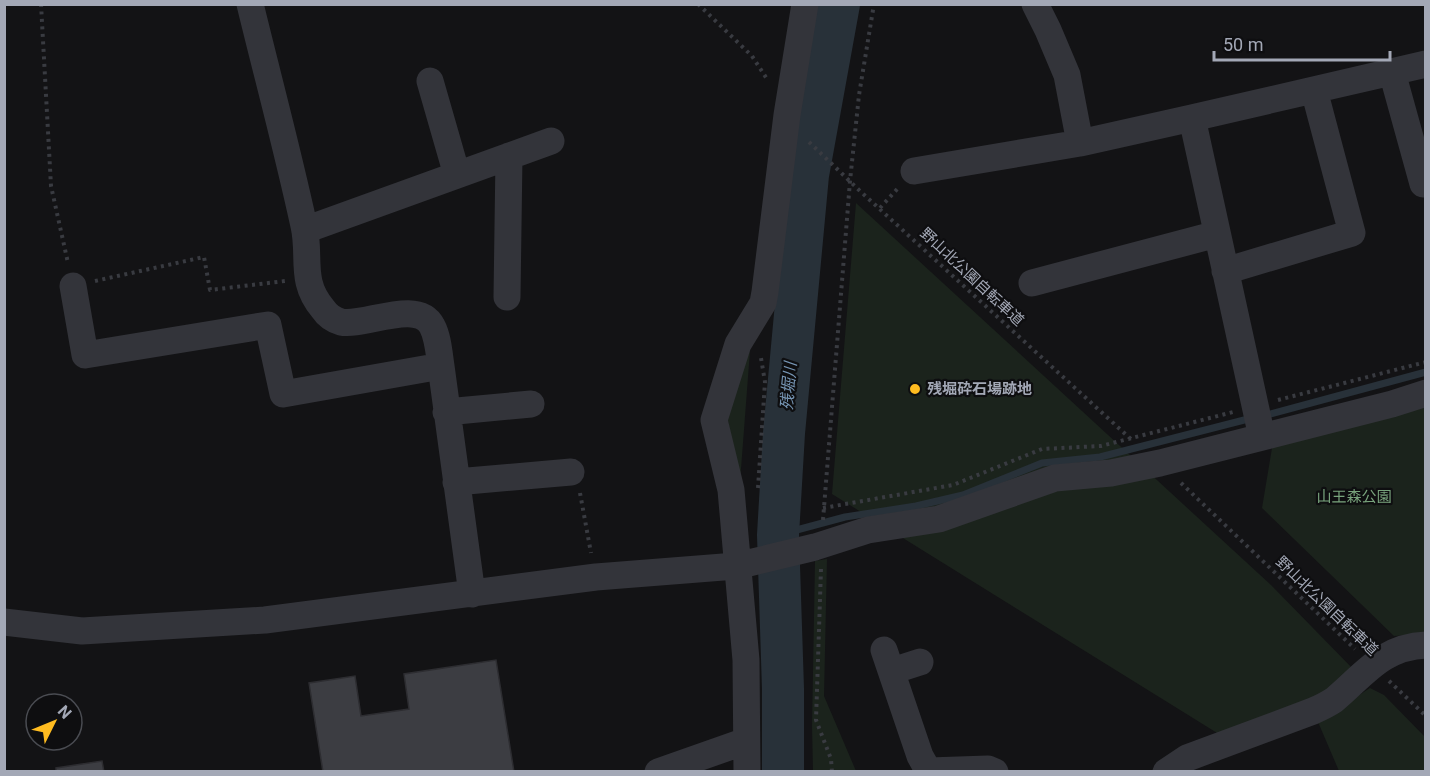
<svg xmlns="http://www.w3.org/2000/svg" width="1430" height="776" font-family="Roboto,'Noto Sans JP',sans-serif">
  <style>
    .green { fill: #1b231c }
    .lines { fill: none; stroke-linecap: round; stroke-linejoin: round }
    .stream { stroke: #283139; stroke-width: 7 }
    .river { stroke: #283139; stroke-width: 42 }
    .building { fill: #3c3d42; stroke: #2d2d31; stroke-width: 1.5 }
    .path { stroke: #393b41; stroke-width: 4; stroke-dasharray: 3 4.5; stroke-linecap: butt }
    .minor { stroke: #33343a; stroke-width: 27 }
    .poi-dot { fill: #ffbc20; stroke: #0e0e10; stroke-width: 2 }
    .labels { text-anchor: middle; stroke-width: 4.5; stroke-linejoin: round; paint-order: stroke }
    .street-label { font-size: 15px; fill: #a3a8b6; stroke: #0e0e10 }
    .poi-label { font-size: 15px; font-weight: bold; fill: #a3a8b6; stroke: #0e0e10; text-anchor: start }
    .park-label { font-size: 15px; fill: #78a37c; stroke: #0e0e10 }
    .water-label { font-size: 16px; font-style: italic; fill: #7796b5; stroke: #0e0e10 }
  </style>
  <rect width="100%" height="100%" fill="#131315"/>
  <path class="green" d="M856 203 1271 585 1354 670 1316 703 1222 736 832 494Z
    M750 351 740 482 725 406Z
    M1425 403V634L1394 636 1262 508 1273 442Z
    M827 559 824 696 856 771H813L812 726 815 561Z
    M1370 688 1384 695 1425 737V771H1339L1318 722Z"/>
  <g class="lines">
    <path class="stream" d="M1263 416 1426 372
      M778 535 845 517 916 506 963 495 1042 463 1100 457 1252 418"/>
    <path class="river" d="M783 772V689L778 535 784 433 808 175 839 4"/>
  </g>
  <path class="building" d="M496 660 514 772H323L309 683 355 676 361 716 409 709 404 674Z
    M102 761 104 772H56V768Z"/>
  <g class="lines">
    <path class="path" d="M41 4 51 186 68 263
      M698 4 752 56 767 79
      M809 142 860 191 1134 442
      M880 208 899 187
      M95 281 204 257 210 290 285 281
      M1278 400 1426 362
      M1181 483 1355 649
      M758 488 765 382 761 358
      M580 493 591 553
      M823 508 953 485 1042 449 1101 446 1233 412
      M823 520 850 181 859 95 874 4
      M821 569 816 720 831 759 832 772
      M1389 681 1426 716"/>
    <path class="minor" d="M250 4C268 78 288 152 304 226 311 257 299 281 323 309 327 315 334 320 341 322 363 327 418 298 432 326 438 337 439 353 441 366
      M1035 4 1048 30 1067 75 1080 143
      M1392 72 1423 184
      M430 81 457 175
      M914 171 1080 143 1192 118
      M305 230 551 141
      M1225 271 1352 233 1314 90
      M1032 283 1217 234
      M73 286 85 355 268 325 283 394 441 366 472 594
      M507 297 509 156
      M446 412 531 404
      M1262 437 1192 118 1426 64
      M456 482 571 472
      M4 622 82 631 265 620 596 577 736 566 815 547 868 530 939 519 1055 478 1111 473 1160 463 1392 404 1426 393
      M884 650 920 756 929 772
      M892 671 920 662
      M929 771 988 769 995 772
      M658 772 746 741
      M747 772 746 660 731 490 714 420 738 344 763 303 765 292 787 115 805 4
      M1166 772 1187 758 1313 711C1320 708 1328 704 1334 700 1365 674 1382 647 1426 645"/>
  </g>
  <circle class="poi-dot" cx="915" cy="389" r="6"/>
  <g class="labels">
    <g class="street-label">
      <text transform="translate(972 277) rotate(43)" y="5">野山北公園自転車道</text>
      <text transform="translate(1327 606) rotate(44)" y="5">野山北公園自転車道</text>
    </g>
    <g class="poi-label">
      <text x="927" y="394">残堀砕石場跡地</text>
    </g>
    <g class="park-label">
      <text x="1354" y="502">山王森公園</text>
    </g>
    <g class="water-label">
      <text transform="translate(788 386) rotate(-85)" y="6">残堀川</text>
    </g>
  </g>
  <rect width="1430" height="776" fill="none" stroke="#a3a8b6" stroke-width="12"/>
  <g transform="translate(54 722) rotate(47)"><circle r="28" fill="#0e0e10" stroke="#4a4c52" stroke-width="1.5"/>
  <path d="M0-4.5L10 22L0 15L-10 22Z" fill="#ffbc20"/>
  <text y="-9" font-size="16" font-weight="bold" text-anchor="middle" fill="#a3a8b6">N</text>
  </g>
  <path d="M1214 51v9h176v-9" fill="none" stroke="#a3a8b6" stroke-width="3"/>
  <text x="1223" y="51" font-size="18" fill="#a3a8b6" stroke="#0e0e10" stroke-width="4.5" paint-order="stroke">50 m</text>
</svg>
